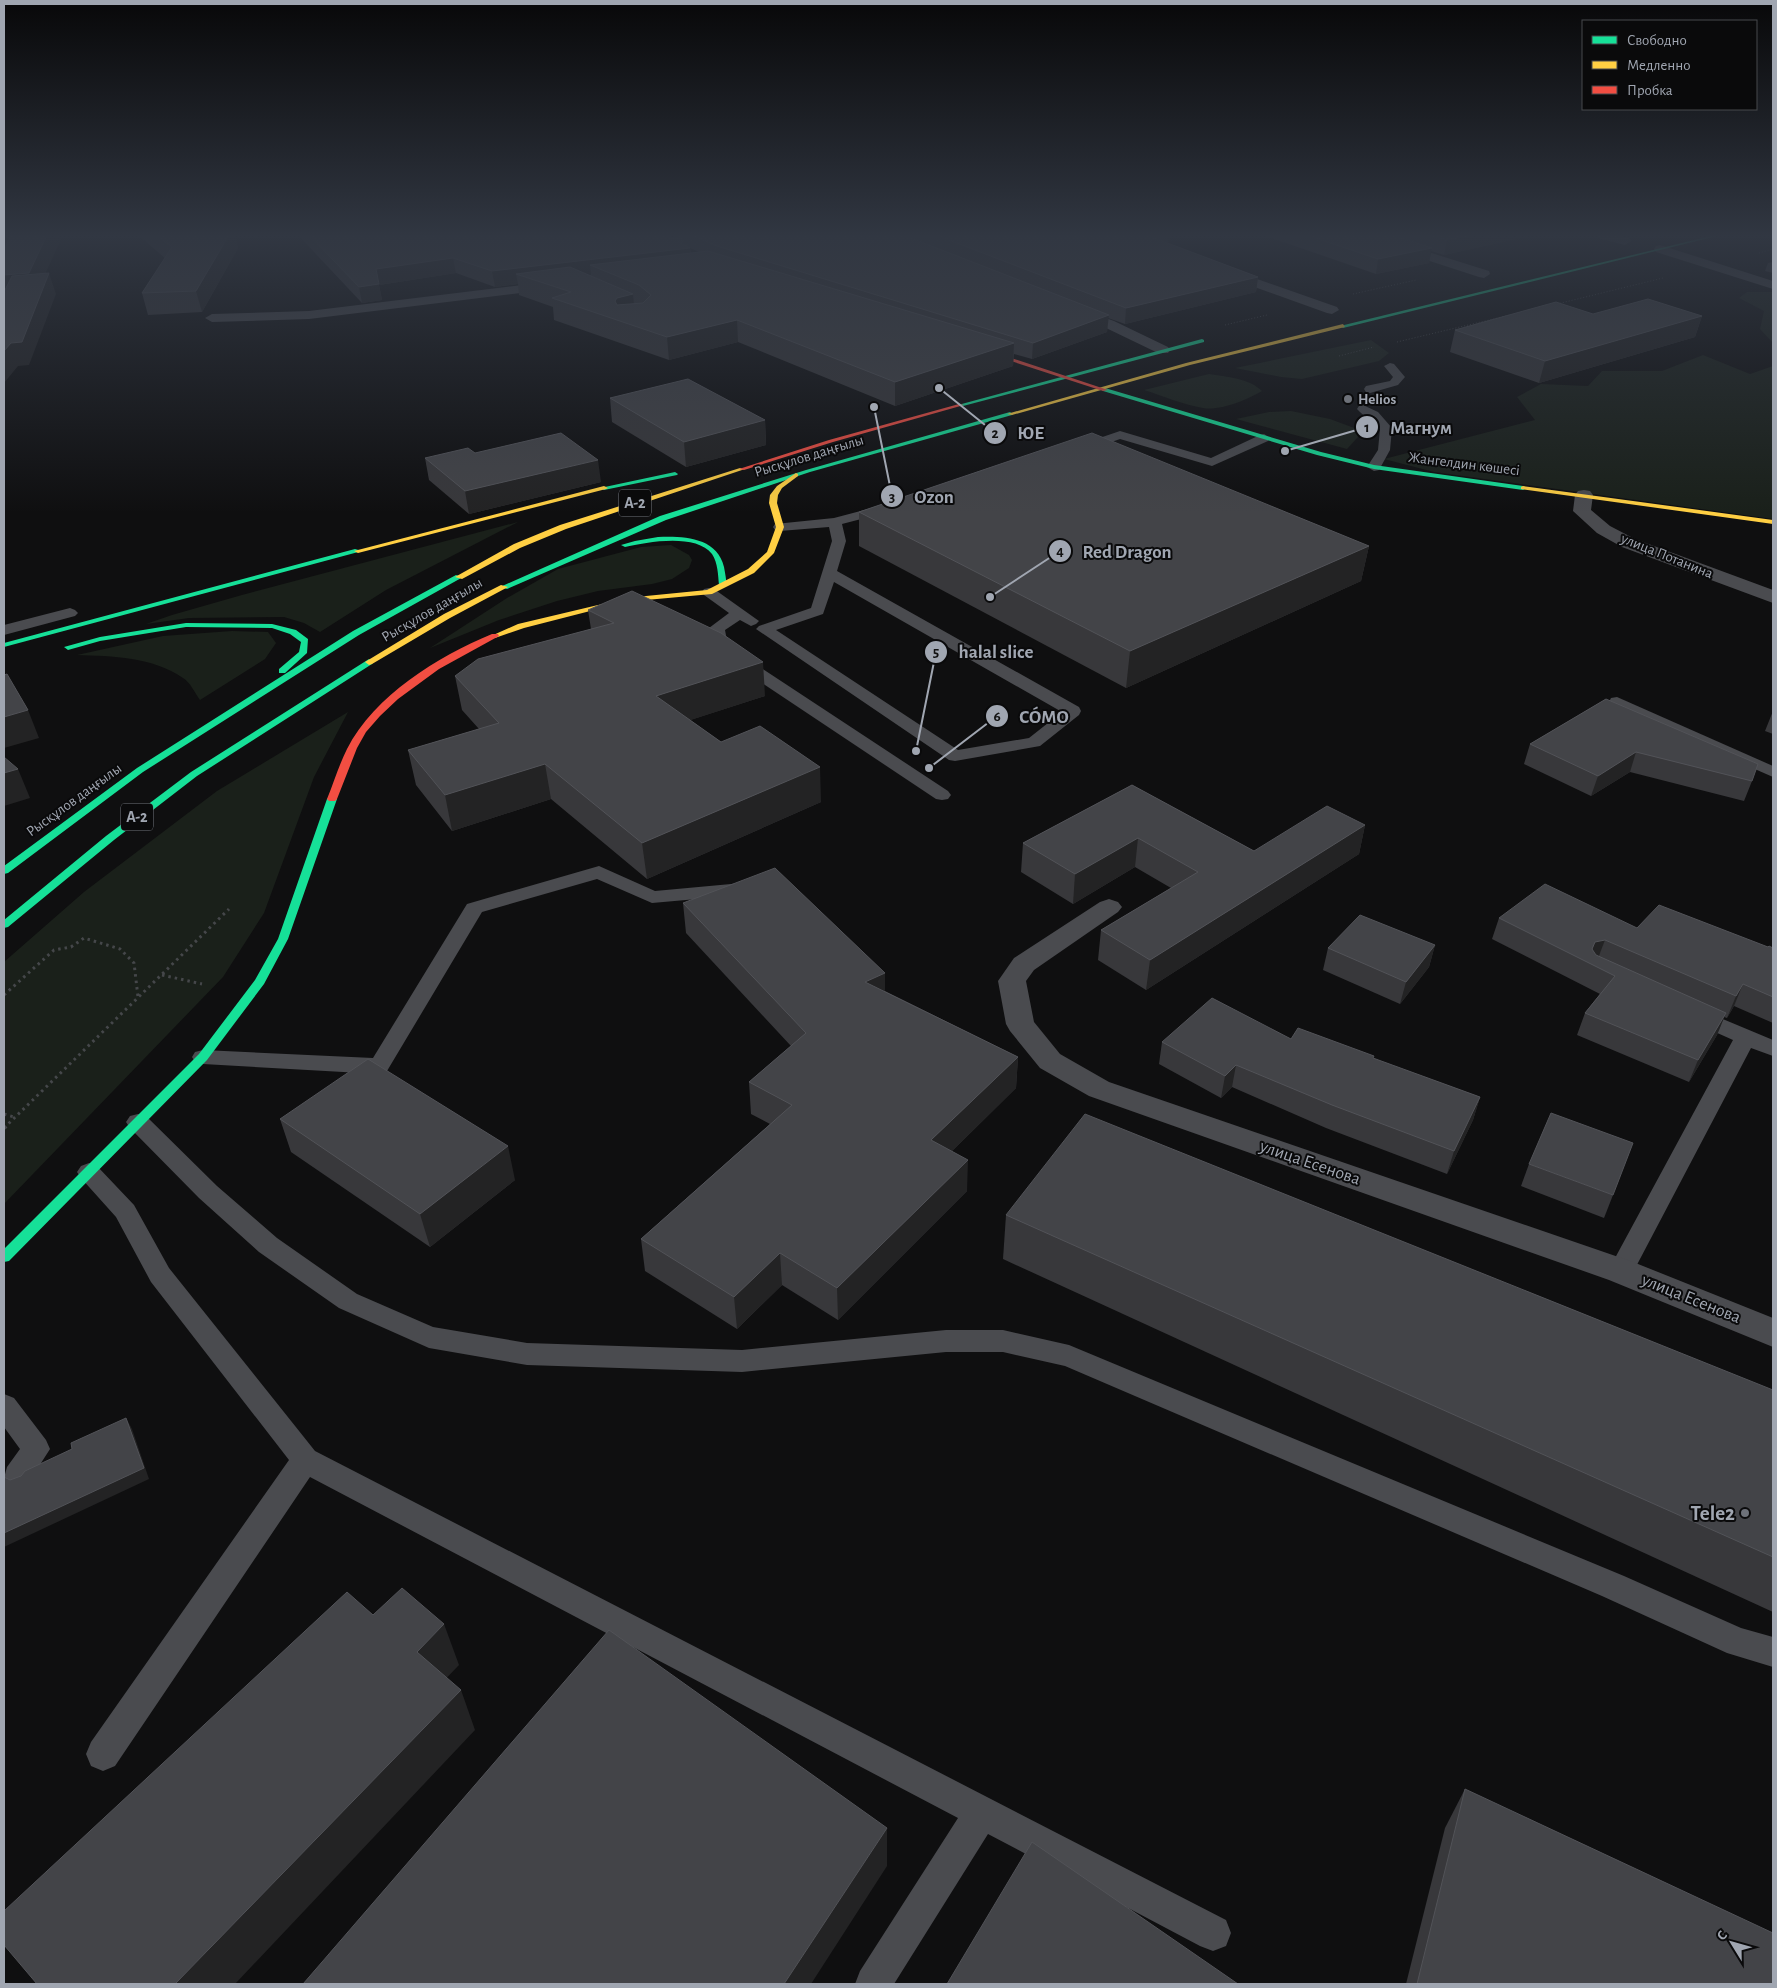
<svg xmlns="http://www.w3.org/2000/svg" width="1777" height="1988" font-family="'Alegreya Sans',sans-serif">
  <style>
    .green { fill: #1a201a }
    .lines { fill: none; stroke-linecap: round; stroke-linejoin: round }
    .path-far2 { stroke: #45474a; stroke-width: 1; stroke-dasharray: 1 2; stroke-linecap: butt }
    .path-far1 { stroke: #45474a; stroke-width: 3; stroke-dasharray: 2.5 4; stroke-linecap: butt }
    .path { stroke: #45474a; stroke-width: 4; stroke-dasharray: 3 4.5; stroke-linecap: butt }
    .lane { fill: #4a4b4f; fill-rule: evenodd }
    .street { fill: #4a4b4f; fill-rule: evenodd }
    .fast { fill: #16e098; fill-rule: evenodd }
    .slow { fill: #ffcf43; fill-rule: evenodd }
    .jam { fill: #f24e42; fill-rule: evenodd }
    .wall { fill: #38383b; fill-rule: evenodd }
    .shaded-wall { fill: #232324 }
    .building { fill: #434448; stroke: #525358 }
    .poi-dot { fill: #6d7179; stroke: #0a0a0b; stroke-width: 2 }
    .labels { text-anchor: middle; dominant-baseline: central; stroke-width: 4; stroke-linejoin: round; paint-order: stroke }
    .far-poi-label { font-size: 15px; font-weight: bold; fill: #a0a6b1; stroke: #0a0a0b; text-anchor: start }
    .far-street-label { font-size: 15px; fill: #a0a6b1; stroke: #0a0a0b }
    .shield { fill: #0a0a0b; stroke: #73777f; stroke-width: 1 }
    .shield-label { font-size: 16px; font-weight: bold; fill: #a0a6b1 }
    .street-label { font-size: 18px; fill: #a0a6b1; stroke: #0a0a0b }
    .near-poi-label { font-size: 21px; font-weight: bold; fill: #a0a6b1; stroke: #0a0a0b; text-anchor: end }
    .leader { fill: none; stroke: #a0a6b1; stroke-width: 2 }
    .callout-dot { fill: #a0a6b1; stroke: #0a0a0b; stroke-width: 2 }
    .mark-label { font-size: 15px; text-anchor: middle; font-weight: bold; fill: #111 }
    .callout-label { font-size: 19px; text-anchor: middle; font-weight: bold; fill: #a0a6b1; stroke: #0a0a0b; stroke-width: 4; stroke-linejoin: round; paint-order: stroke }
  </style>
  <rect width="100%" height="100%" fill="#0f0f10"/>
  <g class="green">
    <polygon points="1747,292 1773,292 1773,343 1760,329 1764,311 1739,298"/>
    <polygon points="1371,340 1389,353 1379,361 1302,379 1281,377 1235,368"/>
    <polygon points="1703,355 1750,374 1773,366 1773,519 1434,472 1384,459 1535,420 1517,397 1541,384 1588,386 1602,371 1662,371"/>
    <path d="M1209,374C1227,377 1249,378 1262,391C1247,400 1220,411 1203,408C1184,405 1163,396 1144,390Z"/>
    <polygon points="1291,411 1330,419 1357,429 1358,437 1347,449 1236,419 1269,412"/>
    <polygon points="518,522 386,590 320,632 304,623 284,617 189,618 146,624 172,615 242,595"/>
    <polygon points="671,545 689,555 692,560 689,568 672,579 652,584 598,591 557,601 499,620 430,648 507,598 558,569 641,547"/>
    <path d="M232,631L268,632L276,643L265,659L200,700C195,693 190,682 183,678C153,657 112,656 77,655L163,636Z"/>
    <polygon points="348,712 314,777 264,913 223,977 4,1204 4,962 84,892 217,791"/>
  </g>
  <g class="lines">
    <g class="path-far2">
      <polyline points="1759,253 1773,249"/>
      <polyline points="1353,294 1416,280"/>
      <polyline points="1557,304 1663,278"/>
      <polyline points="1225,325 1267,315"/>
      <polyline points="1397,342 1510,315"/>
      <polyline points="1339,356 1374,347"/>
    </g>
    <g class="path-far1">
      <polyline points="162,975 202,984"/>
      <polyline points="4,995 54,950 71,947 84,938 120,949 134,963 138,997"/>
      <polyline points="4,1114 14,1117"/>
      <polyline points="4,1128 229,909"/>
    </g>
    <polyline class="path" points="4,1128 6,1126"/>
    <g class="lane">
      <polygon points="1390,363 1394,364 1405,377 1398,385 1370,393 1366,392 1364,389 1366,386 1390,381 1393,377 1384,366"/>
      <path d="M1363,405L1378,412L1392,428L1390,450L1379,470L1374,471L1367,467L1378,450L1380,429C1373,421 1363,416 1357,409L1359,406Z"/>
      <polygon points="1120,431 1211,458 1260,435 1264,434 1270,438 1268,441 1212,466 1120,439 1081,453 1075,449 1076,446"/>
      <path d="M887,504L894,508L892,511L842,524L846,541L837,571L1079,707L1081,711L1079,715L1040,746L955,761L949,760L756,629L759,626L811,608L832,541L829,527L780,531L775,530L773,527L775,524L834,518ZM834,582L1062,712L1029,738L958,750L776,630L823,614Z"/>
      <polygon points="709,588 714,589 759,621 756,624 751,626 740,620 725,630 728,646 948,791 951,795 948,799 942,800 936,799 714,651 712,648 709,628 729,613 704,595 702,592 704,589"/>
      <polygon points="70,608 75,610 78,613 75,616 4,635 4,625"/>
      <polygon points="1617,697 1773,766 1773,777 1611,706 1609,702 1611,698"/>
      <polygon points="599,866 655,891 742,883 749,885 752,889 749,893 742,895 652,903 597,879 482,912 387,1071 379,1074 203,1064 195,1062 192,1057 195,1052 203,1050 373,1058 467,904"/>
      <polygon points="1694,1007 1773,1040 1773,1056 1751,1048 1630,1278 1621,1281 1612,1278 1608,1271 1733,1040 1686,1019 1683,1014 1686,1009"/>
      <polygon points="138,1114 146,1116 217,1186 277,1238 357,1294 433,1327 527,1343 742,1350 946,1330 1003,1330 1069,1345 1624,1576 1741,1628 1773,1637 1773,1667 1727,1653 1602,1596 1065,1366 1003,1352 946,1352 742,1372 527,1365 429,1348 339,1308 259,1252 199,1198 130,1128 126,1122 130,1116"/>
      <polygon points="89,1163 97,1166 134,1205 169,1268 315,1451 1226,1920 1231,1933 1226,1946 1213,1951 1200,1946 988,1834 894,1984 855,1984 860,1971 958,1818 310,1477 115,1766 103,1771 91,1766 86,1754 91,1742 289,1460 151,1282 116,1217 81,1178 77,1172 81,1166"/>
      <polygon points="4,1394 14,1398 46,1440 50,1449 27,1485 17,1489 7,1485 4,1478 7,1467 20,1449 4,1427"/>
    </g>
    <g class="street">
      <polygon points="686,235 710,235 704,239 665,246 659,242 661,239"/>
      <polygon points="1357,235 1374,235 1489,271 1490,274 1484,278 1479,277 1359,238"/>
      <polygon points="1596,235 1615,235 1629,238 1631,241 1625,245 1598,238"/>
      <polygon points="1660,245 1773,281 1773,289 1656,252 1654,249 1656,246"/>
      <polygon points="1223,267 1337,307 1339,310 1332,314 1327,313 1218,274 1217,271"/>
      <polygon points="556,281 563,285 561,288 309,319 212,322 205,318 212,314 309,311"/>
      <polygon points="1073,306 1114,321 1168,347 1170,350 1168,353 1158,353 1104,327 1068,313 1066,310 1068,307"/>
      <polygon points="1584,490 1590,491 1593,495 1591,510 1610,526 1635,539 1773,590 1773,603 1622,547 1597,533 1573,511 1575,495 1578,491"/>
      <polygon points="1109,899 1118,902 1122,907 1118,912 1034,970 1026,981 1034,1022 1060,1054 1109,1082 1633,1262 1773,1318 1773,1347 1609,1280 1089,1096 1040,1068 1010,1031 1006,1024 998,981 1014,958 1100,902"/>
    </g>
    <g class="fast">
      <polygon points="1715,235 1721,235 1343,328 1340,326"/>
      <polygon points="1202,339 1204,340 1204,342 963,406 958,405"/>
      <polygon points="1105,388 1321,452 1374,465 1523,486 1527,488 1523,490 1374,469 1317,455 1103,391 1102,390"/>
      <polygon points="1010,412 1013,414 1012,415 810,472 666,520 507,589 500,587 660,516 806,470"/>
      <polygon points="675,472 678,474 677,475 604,490 600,488"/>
      <path d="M658,537C683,536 717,537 724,567C725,573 727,581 726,587L719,585C718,575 718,563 712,554C696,533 647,542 625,547L621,545L635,541Z"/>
      <polygon points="355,549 362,551 4,647 4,643"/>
      <polygon points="456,575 463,577 359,635 143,772 8,873 4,874 4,866 137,768 353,631"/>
      <polygon points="186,623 272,624 296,630 308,639 307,653 285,673 279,673 279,669 299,652 301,642 290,634 272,628 186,627 100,641 68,650 64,647 100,637"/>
      <polygon points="369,659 373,662 372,664 197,776 114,840 8,927 4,928 4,920 106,836 191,772"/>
      <polygon points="332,796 337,799 288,939 264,984 207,1060 9,1261 4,1262 4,1249 199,1054 255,980 278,939 327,799"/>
    </g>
    <g class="slow">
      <polygon points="1343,324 1345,327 1190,365 1012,415 1007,414 1186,363"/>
      <polygon points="740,468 745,469 566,529 520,548 462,579 455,577 514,544 560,525"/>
      <polygon points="796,473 798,474 798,476 782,488 778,495 777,503 784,527 774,553 754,573 712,594 646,600 598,609 524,628 495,638 491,636 518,624 598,605 646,596 707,590 748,569 767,552 776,527 769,503 770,495 777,486"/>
      <polygon points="604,486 608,488 606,489 358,553 354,551"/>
      <polygon points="1523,486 1773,520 1773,524 1521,489 1521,487"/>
      <polygon points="501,585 508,587 450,618 372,664 369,665 365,662 444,614"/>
    </g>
    <g class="jam">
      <polygon points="977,348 981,348 1108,390 1103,391 977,350"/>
      <polygon points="959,404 964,405 833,442 744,470 739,469 829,440"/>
      <path d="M492,634H498L499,636L439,669L398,699L380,716L366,732L357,748L337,799L335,801H329L327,799C334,782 339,765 347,749C375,695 437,657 492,634Z"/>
    </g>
  </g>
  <g class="wall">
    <polygon points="138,235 235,235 238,248 202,312 148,315 142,293 165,258"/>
    <path d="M298,235H677L668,236L683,244L682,235H1171L1168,243L1258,277L1256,292L1125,324L1108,318L1107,332L1032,359L1014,354L1013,366L895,406L738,342L669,360L554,320L553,307L519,295L518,284L495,287L456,273L379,285L382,300L362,303ZM690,248L699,252L691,253Z"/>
    <polygon points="1263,235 1534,235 1444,255 1431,251 1429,263 1376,274"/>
    <polygon points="1773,262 1773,273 1765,271 1768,263"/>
    <polygon points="1593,314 1702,316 1695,337 1539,383 1450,352 1455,330"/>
    <polygon points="610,398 765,420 766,445 686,467 612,422"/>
    <polygon points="475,453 601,482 469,514 429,480 425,458"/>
    <polygon points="859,512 1369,546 1361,581 1126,688 859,546"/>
    <polygon points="588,610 765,696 690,720 721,742 821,802 647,879 551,799 452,831 416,785 408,750 479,729 462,710 455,676 591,629"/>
    <polygon points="1606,699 1752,781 1744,801 1630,772 1591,796 1524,764 1530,744"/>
    <polygon points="1773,711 1773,734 1765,731"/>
    <polygon points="1132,785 1254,851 1365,825 1359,854 1146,990 1098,960 1101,930 1171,888 1135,867 1073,904 1021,872 1023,843"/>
    <polygon points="683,903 885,991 1018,1057 1016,1088 952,1151 967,1191 838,1320 782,1285 737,1329 645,1271 641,1239 770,1124 751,1114 749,1082 791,1046 686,933"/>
    <polygon points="1499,918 1637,928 1773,948 1773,1023 1734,1006 1727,1018 1724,1017 1717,1035 1689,1082 1577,1035 1585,1013 1600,994 1492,939"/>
    <polygon points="1435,945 1429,967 1400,1004 1323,970 1328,948"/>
    <polygon points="1291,1039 1373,1059 1480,1097 1473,1120 1447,1174 1326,1128 1232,1087 1221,1098 1159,1064 1162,1042"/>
    <polygon points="280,1119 515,1180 430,1247 291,1152"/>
    <polygon points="1529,1164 1613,1195 1604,1218 1521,1186"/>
    <polygon points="1006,1215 1773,1390 1773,1612 1003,1259"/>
    <polygon points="1465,1789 1773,1984 1406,1984 1445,1828"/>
  </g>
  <g class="shaded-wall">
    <polygon points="47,235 63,235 36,294 4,297 4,275"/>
    <polygon points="229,235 235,235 238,248 202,312 196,291"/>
    <polygon points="1168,235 1171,235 1167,245"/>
    <polygon points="1472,235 1534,235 1444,255 1447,240"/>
    <polygon points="690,248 691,263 590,265 591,275 539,281 516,274 518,284 495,287 492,271"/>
    <polygon points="1432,248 1429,263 1376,274 1378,259"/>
    <polygon points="453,258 456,273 379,285 382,300 362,303 359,287 376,269"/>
    <polygon points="49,273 56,294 29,365 18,366 4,383 4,351"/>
    <polygon points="1258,277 1256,292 1125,324 1126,308"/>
    <polygon points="633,294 635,316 620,320 615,301 617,298"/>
    <polygon points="1109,315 1107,332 1032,359 1033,343"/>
    <polygon points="1702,316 1695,337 1539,383 1545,361"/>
    <polygon points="737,320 738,342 669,360 667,337"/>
    <polygon points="1014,343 1013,366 895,406 895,382"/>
    <polygon points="765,420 766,445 686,467 684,442"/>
    <polygon points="598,460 601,482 469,514 465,491"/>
    <polygon points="1369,546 1361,581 1126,688 1130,651"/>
    <polygon points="763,662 765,696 660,730 656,696"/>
    <polygon points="28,710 39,738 4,748 4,717"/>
    <polygon points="1636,752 1630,772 1591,796 1598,776"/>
    <polygon points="545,764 551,799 452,831 445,795"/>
    <polygon points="820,767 821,802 647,879 642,843"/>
    <polygon points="18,769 30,798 4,806 4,773"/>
    <polygon points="1365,825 1359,854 1146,990 1150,960"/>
    <polygon points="1138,838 1135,867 1073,904 1075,874"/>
    <polygon points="1605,940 1597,961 1588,962 1595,942"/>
    <polygon points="1435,945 1429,967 1400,1004 1406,982"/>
    <polygon points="885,973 885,1004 865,982"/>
    <polygon points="1743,984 1734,1006 1727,1018 1736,996"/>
    <polygon points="1726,1013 1717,1035 1689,1082 1698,1060"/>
    <polygon points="1018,1057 1016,1088 931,1172 931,1140"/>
    <polygon points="1236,1065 1232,1087 1221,1098 1225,1076"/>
    <polygon points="1480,1097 1473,1120 1447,1174 1454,1151"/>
    <polygon points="508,1146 515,1180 430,1247 420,1214"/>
    <polygon points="968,1160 967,1191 838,1320 837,1288"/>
    <polygon points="780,1253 782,1285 737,1329 734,1297"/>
    <polygon points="126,1418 132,1429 149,1479 4,1547 4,1533"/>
    <polygon points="444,1624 459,1665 432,1693 417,1652"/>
    <polygon points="461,1690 475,1730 235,1984 175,1984"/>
    <polygon points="887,1828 887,1866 811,1984 784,1984"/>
  </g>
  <g class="building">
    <polygon points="11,235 47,235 29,273 4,275 4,249"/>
    <polygon points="156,235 229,235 196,291 142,293 172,247"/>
    <polygon points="309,235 666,235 690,248 492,271 453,258 376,269 379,284 359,287"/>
    <polygon points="692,235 903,235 1109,315 1033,343 717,246"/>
    <polygon points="936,235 1146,235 1258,277 1126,308"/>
    <polygon points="1307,235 1391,235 1432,248 1378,259"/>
    <polygon points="1430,235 1472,235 1447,240"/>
    <polygon points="708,251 1014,343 895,382 737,320 667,337 552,298 571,292 516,274 570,267 633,294 617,298 615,301 617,305 643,303 651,295 639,285 590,265"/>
    <polygon points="49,273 22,342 11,343 4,351 4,292 12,276"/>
    <polygon points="1648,299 1702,316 1545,361 1455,330 1556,302 1593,314"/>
    <polygon points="688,379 765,420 684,442 610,398"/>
    <polygon points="561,433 598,460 465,491 425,458 468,448 475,453"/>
    <polygon points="1092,433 1369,546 1130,651 859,512"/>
    <polygon points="632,591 721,633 763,662 656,696 721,742 760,726 820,767 642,843 545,764 445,795 408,750 499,723 455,676 478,659 614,623 588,610"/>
    <polygon points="7,674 28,710 4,717 4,675"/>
    <polygon points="1606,699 1758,764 1752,781 1636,752 1598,776 1530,744"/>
    <polygon points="4,757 18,769 4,773"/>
    <polygon points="1132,785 1254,851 1327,806 1365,825 1150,960 1101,930 1198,872 1138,838 1075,874 1023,843"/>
    <polygon points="775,868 885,973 865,982 1018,1057 931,1140 968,1160 837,1288 780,1253 734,1297 641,1239 792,1105 749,1082 806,1033 683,903"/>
    <polygon points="1545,884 1637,928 1659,905 1768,947 1769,946 1773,948 1773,997 1743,984 1736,996 1605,940 1595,942 1592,949 1596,955 1726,1013 1698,1060 1585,1013 1615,976 1499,918"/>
    <polygon points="1360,915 1435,945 1406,982 1328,948"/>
    <polygon points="1212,998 1291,1039 1298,1028 1374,1056 1373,1058 1480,1097 1454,1151 1332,1105 1236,1065 1225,1076 1162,1042"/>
    <polygon points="368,1059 508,1146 420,1214 280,1119"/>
    <polygon points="1551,1113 1633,1143 1613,1195 1529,1164"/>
    <polygon points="1085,1114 1773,1390 1773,1557 1006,1215"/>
    <polygon points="126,1418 144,1468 4,1533 4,1477 10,1480 21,1476 25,1471 72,1449 71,1443"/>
    <polygon points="402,1588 444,1624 417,1652 461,1690 175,1984 37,1984 4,1945 4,1911 347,1592 373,1615"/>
    <polygon points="609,1630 887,1828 784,1984 303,1984"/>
    <polygon points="1465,1789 1773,1933 1773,1984 1417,1984"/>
    <polygon points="1032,1842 1238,1984 947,1984"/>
  </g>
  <linearGradient id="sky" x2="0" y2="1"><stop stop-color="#080809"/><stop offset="0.46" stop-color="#313742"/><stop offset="1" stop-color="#313742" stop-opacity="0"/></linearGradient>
  <rect width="1777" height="513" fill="url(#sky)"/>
  <g class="poi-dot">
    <circle cx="1348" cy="399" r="5"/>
    <circle cx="1745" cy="1513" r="5"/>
  </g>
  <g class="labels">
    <g class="far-poi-label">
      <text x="1358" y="399">Helios</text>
    </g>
    <g class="far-street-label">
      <text transform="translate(809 456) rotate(-17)">Рысқұлов даңғылы</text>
      <text transform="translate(1464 464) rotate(7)">Жангелдин көшесі</text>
      <text transform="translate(1667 556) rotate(22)">улица Потанина</text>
      <text transform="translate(432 610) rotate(-30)">Рысқұлов даңғылы</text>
      <text transform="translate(74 800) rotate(-36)">Рысқұлов даңғылы</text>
    </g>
    <g class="shield">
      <rect x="619" y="489.5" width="32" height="27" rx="4"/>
      <rect x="121" y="803.5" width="32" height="27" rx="4"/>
    </g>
    <g class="shield-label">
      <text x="635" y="503">A-2</text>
      <text x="137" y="817">A-2</text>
    </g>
    <g class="street-label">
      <text transform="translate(1310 1163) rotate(19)">улица Есенова</text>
      <text transform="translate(1691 1299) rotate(22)">улица Есенова</text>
    </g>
    <g class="near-poi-label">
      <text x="1735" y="1513">Tele2</text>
    </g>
  </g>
  <path class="leader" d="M1285 451L1367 427M939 388L995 433M874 407L892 496M990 597L1060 551M916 751L936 652M929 768L997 716"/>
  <g class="callout-dot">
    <circle cx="1285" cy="451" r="5"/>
    <circle cx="939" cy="388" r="5"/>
    <circle cx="874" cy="407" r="5"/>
    <circle cx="990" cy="597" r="5"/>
    <circle cx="916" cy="751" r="5"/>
    <circle cx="929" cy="768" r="5"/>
    <circle cx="1367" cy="427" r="12"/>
    <circle cx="995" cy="433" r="12"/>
    <circle cx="892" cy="496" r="12"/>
    <circle cx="1060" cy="551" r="12"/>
    <circle cx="936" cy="652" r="12"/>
    <circle cx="997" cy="716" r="12"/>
  </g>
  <g class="mark-label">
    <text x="1367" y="432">1</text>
    <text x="995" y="438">2</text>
    <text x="892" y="502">3</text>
    <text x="1060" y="556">4</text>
    <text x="936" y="657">5</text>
    <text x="997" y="721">6</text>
  </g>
  <g class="callout-label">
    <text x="1421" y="434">Магнум</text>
    <text x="1031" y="439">ЮЕ</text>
    <text x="934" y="503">Ozon</text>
    <text x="1127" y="558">Red Dragon</text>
    <text x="996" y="658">halal slice</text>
    <text x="1044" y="723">CÓMO</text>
  </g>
  <rect width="1777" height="1988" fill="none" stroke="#a0a6b1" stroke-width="10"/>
  <rect x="1582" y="20" width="175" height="90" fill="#0a0a0b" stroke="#46484d"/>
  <rect x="1592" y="36" width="25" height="8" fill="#16e098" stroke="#46484d"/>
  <text x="1627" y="45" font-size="15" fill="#a0a6b1">Свободно</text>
  <rect x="1592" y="61" width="25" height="8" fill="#ffcf43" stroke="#46484d"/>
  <text x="1627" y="70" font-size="15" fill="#a0a6b1">Медленно</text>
  <rect x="1592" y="86" width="25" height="8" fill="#f24e42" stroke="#46484d"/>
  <text x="1627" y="95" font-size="15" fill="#a0a6b1">Пробка</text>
  <g transform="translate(1732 1943) rotate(307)" stroke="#0a0a0b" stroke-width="4" paint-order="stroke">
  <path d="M0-4L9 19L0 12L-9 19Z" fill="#a0a6b1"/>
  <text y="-8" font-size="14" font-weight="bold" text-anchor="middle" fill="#a0a6b1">С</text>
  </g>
</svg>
